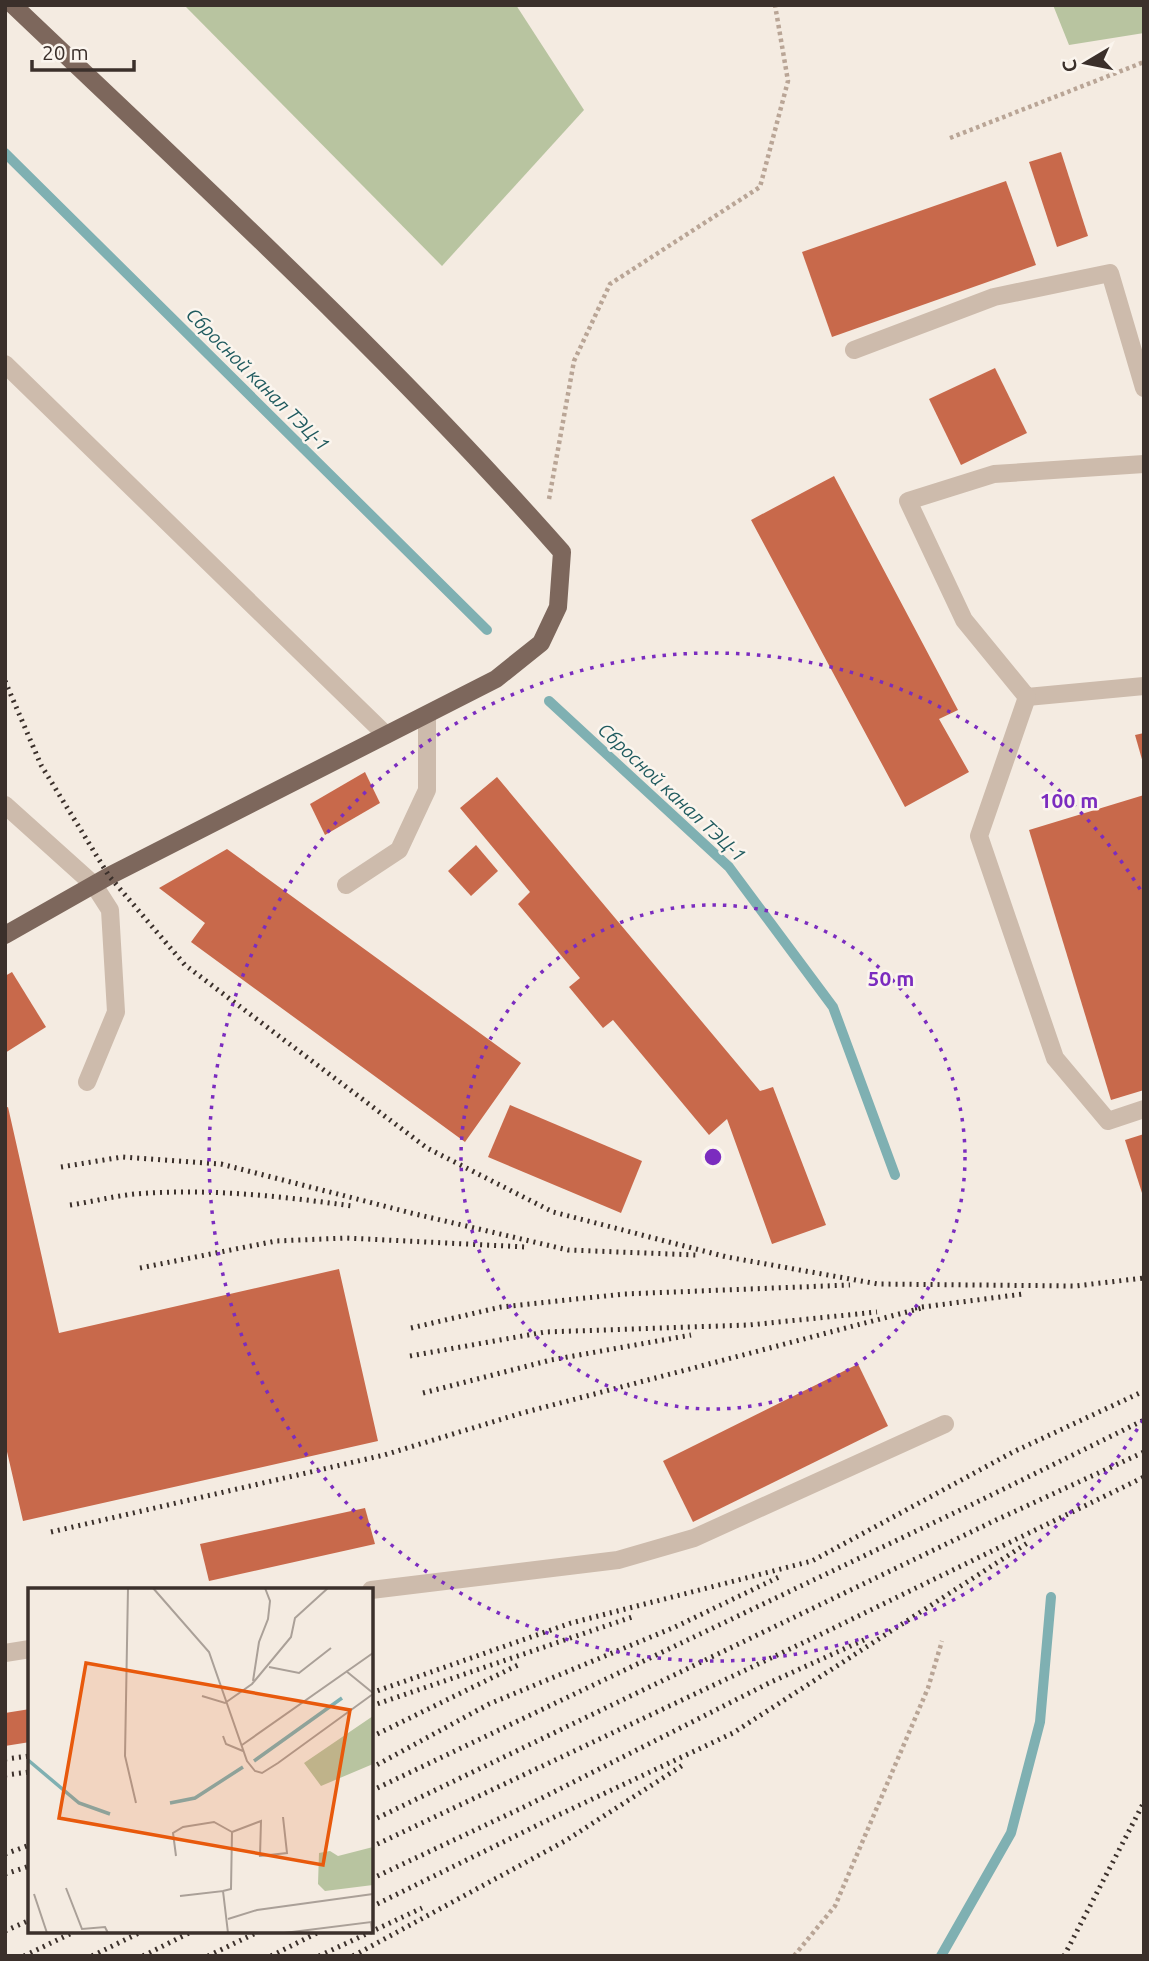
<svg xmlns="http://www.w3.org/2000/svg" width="1149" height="1961" font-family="Ubuntu,sans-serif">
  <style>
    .green { fill: #b8c4a0 }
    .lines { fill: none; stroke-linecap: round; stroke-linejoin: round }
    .stream { stroke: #7fb0b2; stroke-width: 10 }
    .building { fill: #c8694b }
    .path { stroke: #b9a596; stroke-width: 4.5; stroke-dasharray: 3.5 3.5; stroke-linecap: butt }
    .minor { stroke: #cdbbac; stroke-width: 18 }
    .major { stroke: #7d675c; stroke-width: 18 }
    .rail { stroke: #3b302b; stroke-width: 5; stroke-dasharray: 2 5; stroke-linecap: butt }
    .ring { fill: none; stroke: #7b2cbf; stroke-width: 3.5; stroke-dasharray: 3.5 7 }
    .labels { text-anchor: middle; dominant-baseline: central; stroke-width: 5; stroke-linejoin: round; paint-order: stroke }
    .water-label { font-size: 19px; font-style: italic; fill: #1f5a5e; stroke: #fbf5ee }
    .inset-river { fill: none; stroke: #7fb0b2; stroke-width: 3.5 }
    .inset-road { fill: none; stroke: #aaa098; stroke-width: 2 }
    .view { fill: #e8590c; fill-opacity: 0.15; stroke: #e8590c; stroke-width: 3.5 }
    .inset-edge { fill: none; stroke: #3b302b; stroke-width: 3.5 }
    .centre { fill: #7b2cbf; stroke: #fbf5ee; stroke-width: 3.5 }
    .ring-label { font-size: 21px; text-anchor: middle; font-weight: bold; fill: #7b2cbf; stroke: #fbf5ee; stroke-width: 5; stroke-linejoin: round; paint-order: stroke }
  </style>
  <rect width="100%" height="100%" fill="#f4ebe1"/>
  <g class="green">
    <polygon points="184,5 516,5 584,110 442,266"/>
    <polygon points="1053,5 1144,5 1144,33 1069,45"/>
  </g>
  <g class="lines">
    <g class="stream">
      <polyline points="5,153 487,630"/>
      <polyline points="549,701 729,867 833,1007 895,1175"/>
      <polyline points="941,1956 1011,1833 1040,1722 1051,1597"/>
    </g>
  </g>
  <g class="building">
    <polygon points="1061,152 1088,236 1057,247 1029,162"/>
    <polygon points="1006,181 1036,265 832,337 802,252"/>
    <polygon points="995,368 1027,433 961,465 929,399"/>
    <polygon points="834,476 958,710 939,719 969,772 905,807 751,520"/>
    <polygon points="1144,733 1144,762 1143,763 1135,735"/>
    <polygon points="365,772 380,803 325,835 310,804"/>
    <polygon points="497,777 760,1091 773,1087 826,1225 772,1244 727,1119 709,1135 613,1020 603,1028 569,987 580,978 518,904 530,892 460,808"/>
    <polygon points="1144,795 1144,1090 1111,1100 1029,830"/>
    <polygon points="476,845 498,871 471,896 448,871"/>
    <polygon points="227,849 521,1063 465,1142 191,942 205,923 159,888"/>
    <polygon points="12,972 46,1027 5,1053 5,976"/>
    <polygon points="510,1105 642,1161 621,1213 488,1157"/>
    <polygon points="8,1107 59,1333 339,1269 378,1441 23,1521 5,1443 5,1108"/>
    <polygon points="1144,1134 1144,1196 1143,1196 1125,1140"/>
    <polygon points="858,1364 888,1426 693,1522 663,1461"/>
    <polygon points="365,1508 375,1544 209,1581 200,1544"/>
    <polygon points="30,1709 30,1742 5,1746 5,1713"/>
  </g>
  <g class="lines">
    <g class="path">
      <polyline points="950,138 1144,62"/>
      <polyline points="549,499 574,361 610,284 760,187 788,81 775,5"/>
      <polyline points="794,1956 835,1906 928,1688 942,1641"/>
    </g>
    <g class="minor">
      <polyline points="854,350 994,297 1110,273 1144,388"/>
      <polyline points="5,364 386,735"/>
      <polyline points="1144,464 994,474 908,501 964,620 1027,697 1144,686"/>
      <polyline points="1027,697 979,836 1055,1058 1108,1121 1144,1109"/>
      <polyline points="5,805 94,885 110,910 116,1012 87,1082"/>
      <polyline points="346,885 399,850 427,790 427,716"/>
      <polyline points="371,1590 618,1560 694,1538 945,1424"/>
      <polyline points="5,1653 30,1649"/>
    </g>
    <path class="major" d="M5,935L109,876L496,679L541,643L558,607L562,552C391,358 200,183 13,5"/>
    <g class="rail">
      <polyline points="5,681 41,765 109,876 185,965 427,1148 553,1212 727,1257 878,1284 1075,1286 1144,1278"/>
      <polyline points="61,1167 122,1157 221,1164 411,1213 568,1250 696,1255"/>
      <path d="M70,1205C92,1202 113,1196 135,1194C206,1188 281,1196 352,1206"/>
      <polyline points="140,1268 276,1241 346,1238 526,1247"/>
      <polyline points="915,1308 1023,1294"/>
      <polyline points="411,1328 501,1307 624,1294 850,1285"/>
      <polyline points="410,1356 545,1332 749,1325 877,1312"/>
      <polyline points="423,1393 551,1360 691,1335"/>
      <polyline points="51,1532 384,1455 522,1413 922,1308"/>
      <polyline points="371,1693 571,1623 812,1561 1013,1452 1144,1391"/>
      <polyline points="371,1706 635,1616"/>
      <polyline points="371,1737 520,1664"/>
      <polyline points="5,1759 30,1756"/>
      <polyline points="371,1768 489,1704 675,1627 781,1576"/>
      <polyline points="5,1775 30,1772"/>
      <polyline points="371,1791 977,1502 1144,1420"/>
      <polyline points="371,1821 996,1520 1144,1452"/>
      <polyline points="371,1847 809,1640 1144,1477"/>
      <polyline points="5,1854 30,1845"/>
      <polyline points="5,1874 30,1866"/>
      <polyline points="371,1879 526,1806 771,1682 866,1639"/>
      <polyline points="371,1907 552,1818 733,1733 1029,1542"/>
      <polyline points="5,1931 30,1920"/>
      <polyline points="24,1956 76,1931"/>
      <polyline points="92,1956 143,1931"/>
      <polyline points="143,1956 193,1931"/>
      <polyline points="208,1956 260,1931"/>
      <polyline points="271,1956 321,1931"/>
      <polyline points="319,1956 422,1908"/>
      <polyline points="353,1956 565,1841 683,1765"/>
      <polyline points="1064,1956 1144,1802"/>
    </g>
  </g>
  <g class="ring">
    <circle cx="713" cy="1157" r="252"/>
    <path d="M1143 1420A504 504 0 1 1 1143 894"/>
  </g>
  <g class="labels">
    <g class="water-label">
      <text transform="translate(258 379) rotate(45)">Сбросной канал ТЭЦ-1</text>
      <text transform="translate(672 792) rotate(43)">Сбросной канал ТЭЦ-1</text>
    </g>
  </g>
  <g transform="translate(28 1588)">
    <rect width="345" height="345" fill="#f4ebe1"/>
    <path d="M345,128V176L293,198L276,175ZM345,259V297L297,303L290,296L291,265L302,263L310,268Z" fill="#b8c4a0"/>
    <path class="inset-river" d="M0,172L51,215L82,226M226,173L314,110M142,215L167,210L215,179"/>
    <path class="inset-road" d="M100,0L97,168L108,215M125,0L181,64L219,173L227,183L234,185L250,175L345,106M241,79L271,85L303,60M318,83L345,105M225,93L231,54L240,31L242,13L237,0M174,108L197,115L224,96L263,49L267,30L300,0M195,148L198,156L215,163M214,157L345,65M148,268L145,245L155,239L186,234L204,244M38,300L54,341L77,339L80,345M195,303L203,301L204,244L233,233L232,268L259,265L255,229M6,306L19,345M152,308L195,303L200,345M200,331L229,322L345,306M256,345L343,334L344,345"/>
    <path class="view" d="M58,75L322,122L295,277L31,230Z"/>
    <rect width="345" height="345" class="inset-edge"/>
  </g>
  <circle cx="713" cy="1157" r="10" class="centre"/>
  <g class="ring-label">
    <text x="1069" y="808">100 m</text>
    <text x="891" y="986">50 m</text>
  </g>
  <rect width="1149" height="1961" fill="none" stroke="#3b302b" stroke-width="14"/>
  <g transform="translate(1086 63) rotate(260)" stroke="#fbf5ee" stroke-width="5" paint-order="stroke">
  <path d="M0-5L12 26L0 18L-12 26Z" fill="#3b302b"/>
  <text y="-10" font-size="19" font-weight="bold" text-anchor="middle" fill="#3b302b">С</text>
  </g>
  <path d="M32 60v10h102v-10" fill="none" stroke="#3b302b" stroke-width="3.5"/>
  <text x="42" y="60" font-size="21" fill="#3b302b" stroke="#fbf5ee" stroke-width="5" paint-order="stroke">20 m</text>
</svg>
